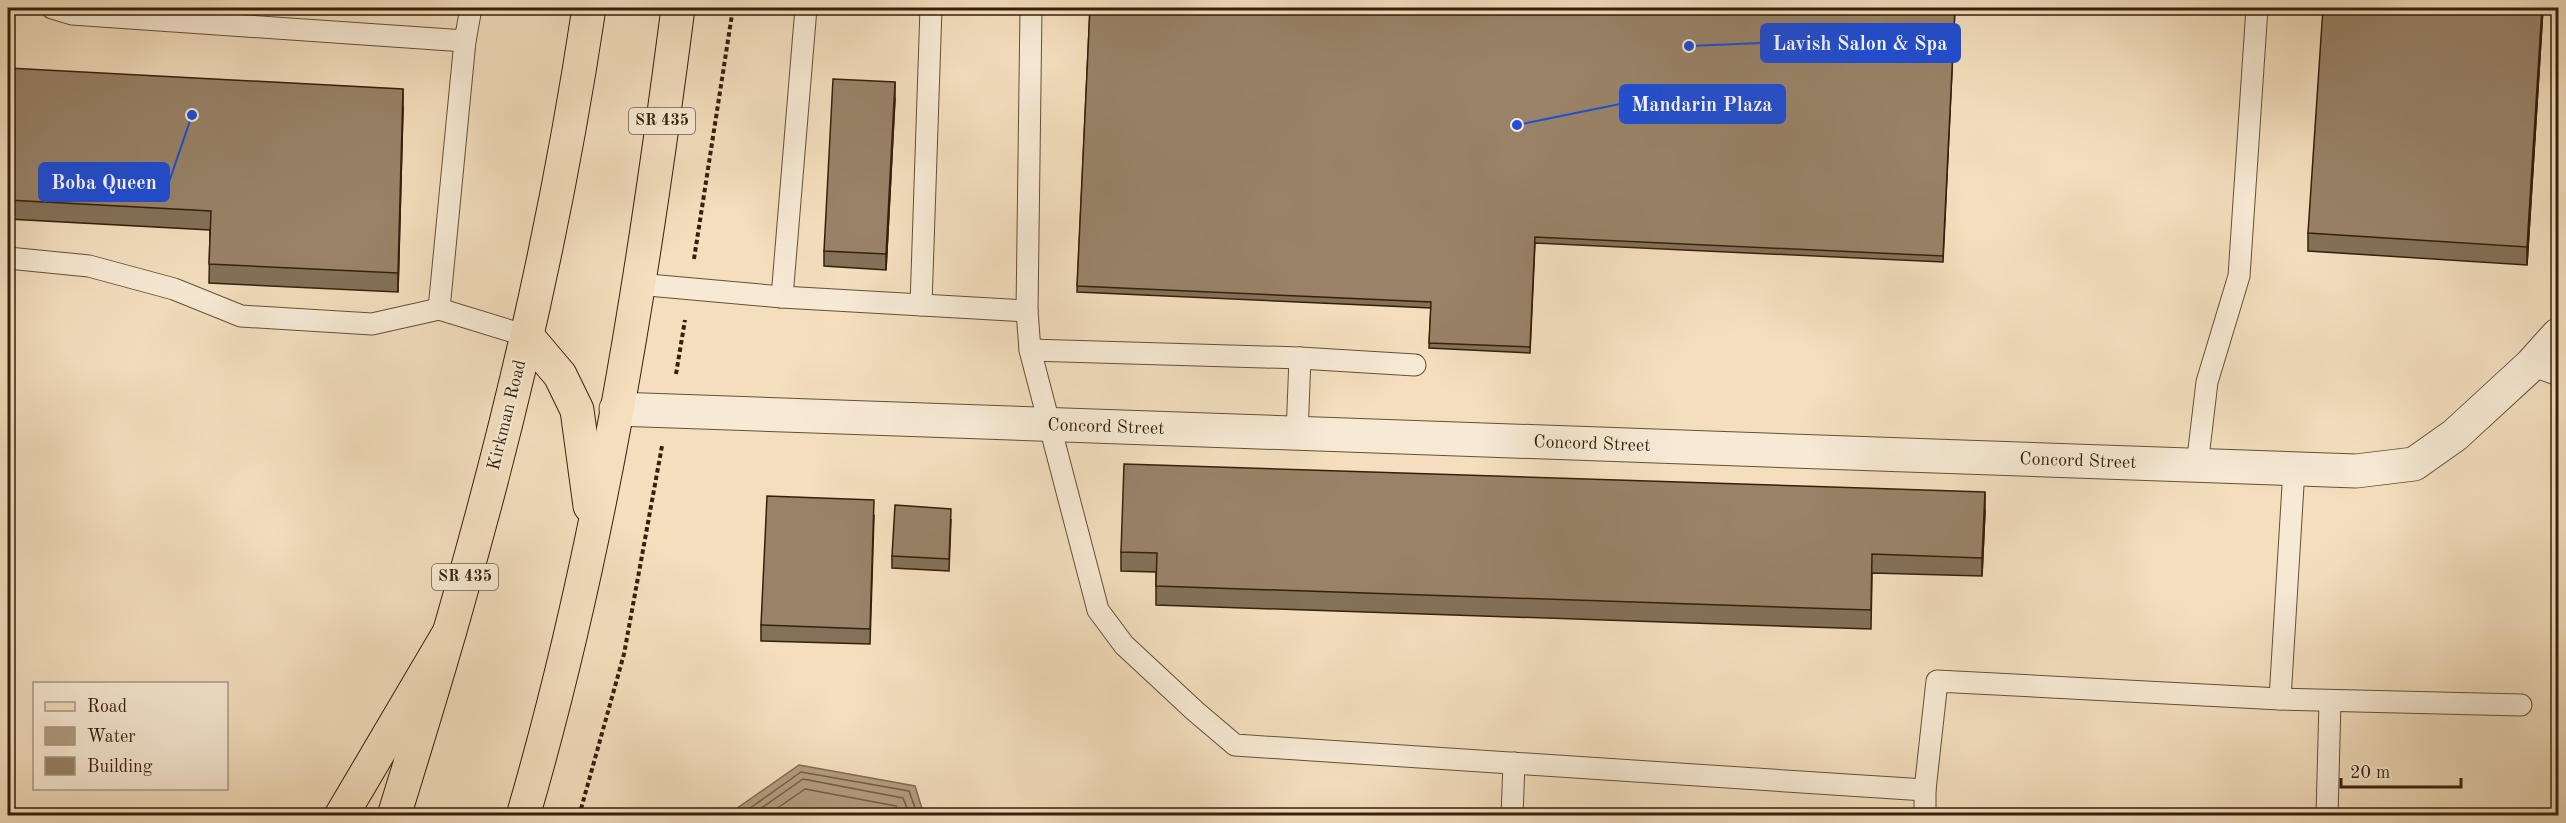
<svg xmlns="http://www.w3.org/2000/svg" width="2566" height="823" font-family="'Old Standard TT',serif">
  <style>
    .water { fill: #b39e81; stroke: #816b51; stroke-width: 1.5 }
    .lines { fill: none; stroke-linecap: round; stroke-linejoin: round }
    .shore { stroke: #745e46; stroke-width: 1.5 }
    .service-casing { stroke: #654f37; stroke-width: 23 }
    .minor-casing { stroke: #654f37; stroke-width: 35 }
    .primary-casing { stroke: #361f0a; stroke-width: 35 }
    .motorway-casing { stroke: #361f0a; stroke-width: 35 }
    .path { stroke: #361f0a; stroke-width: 4; stroke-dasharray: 4.5 3; stroke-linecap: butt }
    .service { stroke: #f7ead5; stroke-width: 21 }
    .minor { stroke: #f7ead5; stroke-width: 33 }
    .primary { stroke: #f3dfbe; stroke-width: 33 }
    .motorway { stroke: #f3dfbe; stroke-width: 33 }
    .wall { fill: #837159; stroke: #361f0a; stroke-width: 1.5 }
    .shaded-wall { fill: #6a5c49; stroke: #361f0a; stroke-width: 1.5 }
    .building { fill: #988368; stroke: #361f0a; stroke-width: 1.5 }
    .labels { text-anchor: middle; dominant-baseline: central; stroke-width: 4.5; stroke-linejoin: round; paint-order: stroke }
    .shield { fill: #f7ead5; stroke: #705c47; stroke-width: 1.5 }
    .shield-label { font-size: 16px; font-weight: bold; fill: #361f0a }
    .street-label { font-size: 18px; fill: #361f0a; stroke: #f7ead5 }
    .leader { fill: none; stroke: #1d4ed8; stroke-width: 2 }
    .callout-dot { fill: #1d4ed8; stroke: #f7ead5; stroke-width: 2 }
    .callout { fill: #1d4ed8; stroke: #1d4ed8; stroke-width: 2 }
    .callout-label { font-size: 20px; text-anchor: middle; font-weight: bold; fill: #fff }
  </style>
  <rect width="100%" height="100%" fill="#f3dfbe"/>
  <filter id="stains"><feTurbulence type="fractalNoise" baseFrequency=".00333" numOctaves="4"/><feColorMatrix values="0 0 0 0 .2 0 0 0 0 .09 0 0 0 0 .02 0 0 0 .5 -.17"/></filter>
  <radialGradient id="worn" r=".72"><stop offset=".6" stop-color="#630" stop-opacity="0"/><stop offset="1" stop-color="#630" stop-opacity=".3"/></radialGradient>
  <polygon class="water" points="799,765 915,786 924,815 733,815 736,809"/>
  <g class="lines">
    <g class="shore">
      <polyline points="739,816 801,772 909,791 918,816"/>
      <polyline points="750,816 803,779 903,798 910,816"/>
      <polyline points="766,816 805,789 896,806 901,816"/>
    </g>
    <defs>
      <g id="service">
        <polyline points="52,8 72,14 465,41 471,8"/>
        <polyline points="806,8 782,297 1027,311"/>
        <polyline points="1031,8 1027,311 1030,350 1098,610 1124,645 1195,711 1235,745 1925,790 1937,681 2280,699 2521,705"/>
        <polyline points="8,258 89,266 174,289 241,316 372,324 439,309 527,336"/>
        <polyline points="637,284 782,297"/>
        <polyline points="921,305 931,8"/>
        <polyline points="439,309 465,41"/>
        <polyline points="1030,350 1300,358 1415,365"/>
        <polyline points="2531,365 2558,375"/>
        <polyline points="1297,434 1300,358"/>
        <polyline points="2197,466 2207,382 2239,276 2257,8"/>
        <polyline points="2280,699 2294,469"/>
        <polyline points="1512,816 1514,763"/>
        <polyline points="1925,816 1925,790"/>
        <polyline points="2327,816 2330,701"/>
      </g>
      <polyline id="minor" points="616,409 2356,471 2414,464 2455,435 2531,365 2558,335"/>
      <g id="primary">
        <polyline points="527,336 560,375 577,410 590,506"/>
        <path d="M394,816C416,744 438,674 458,602C514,407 559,208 589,8"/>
        <path d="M523,816C600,552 643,279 678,8"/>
      </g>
      <polyline id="motorway" points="341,816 449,633"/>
    </defs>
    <use href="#service" class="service-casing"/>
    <use href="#minor" class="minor-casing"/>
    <use href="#primary" class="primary-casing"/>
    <use href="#motorway" class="motorway-casing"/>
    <g class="path">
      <polyline points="694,259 733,8"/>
      <polyline points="676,374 685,320"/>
      <polyline points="579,816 624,654 662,446"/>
    </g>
    <use href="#service" class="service"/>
    <use href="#minor" class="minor"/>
    <use href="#primary" class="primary"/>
    <use href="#motorway" class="motorway"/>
  </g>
  <g class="wall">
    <polygon points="1090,8 1955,8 1943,262 1535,243 1530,353 1429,348 1431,308 1077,292"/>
    <polygon points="2543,8 2527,265 2308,251 2308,233"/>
    <polygon points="8,68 403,108 398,292 209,283 210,230 8,219"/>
    <polygon points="895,98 886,270 824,266 824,251"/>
    <polygon points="1985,511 1982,576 1872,573 1871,629 1156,605 1156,572 1121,571 1121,552"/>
    <polygon points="874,516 870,644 761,641 761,625"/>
    <polygon points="951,520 949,571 892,568 892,556"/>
  </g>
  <g class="shaded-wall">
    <polygon points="2542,8 2543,8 2527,265 2527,247"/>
    <polygon points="895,82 895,98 886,270 886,254"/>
    <polygon points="403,89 403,108 398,292 398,273"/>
    <polygon points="1985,492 1985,511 1982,576 1982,558"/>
  </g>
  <g class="building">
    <polygon points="1090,8 1955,8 1943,256 1535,237 1530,347 1429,343 1431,302 1077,286"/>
    <polygon points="2323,8 2542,8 2527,247 2308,233"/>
    <polygon points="8,68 403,89 398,273 209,264 211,211 8,200"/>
    <polygon points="833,79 895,82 886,254 824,251"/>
    <polygon points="1124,464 1985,492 1982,558 1872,554 1871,610 1156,586 1157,553 1121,552"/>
    <polygon points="767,496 874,500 870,629 761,625"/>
    <polygon points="895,505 951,509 949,559 892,556"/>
  </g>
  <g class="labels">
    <g class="shield">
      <rect x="629" y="108" width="66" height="26" rx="4.5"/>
      <rect x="432" y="564" width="66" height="26" rx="4.5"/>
    </g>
    <g class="shield-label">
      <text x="662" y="121">SR 435</text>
      <text x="465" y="577">SR 435</text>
    </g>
    <g class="street-label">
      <text transform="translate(507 415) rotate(-76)">Kirkman Road</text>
      <text transform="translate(1106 427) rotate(2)">Concord Street</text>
      <text transform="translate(1592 444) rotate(2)">Concord Street</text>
      <text transform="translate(2078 461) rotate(2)">Concord Street</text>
    </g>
  </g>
  <path class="leader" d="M1689 46L1761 43M1517 125L1620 104M192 115L169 182"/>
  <g class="callout-dot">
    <circle cx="1689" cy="46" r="6"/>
    <circle cx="1517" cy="125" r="6"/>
    <circle cx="192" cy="115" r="6"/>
  </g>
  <g class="callout">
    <rect x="1761" y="24" width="199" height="38" rx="6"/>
    <rect x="1620" y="85" width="165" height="38" rx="6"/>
    <rect x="39" y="163" width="130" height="38" rx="6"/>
  </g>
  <g class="callout-label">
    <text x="1860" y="50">Lavish Salon &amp; Spa</text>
    <text x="1702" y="111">Mandarin Plaza</text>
    <text x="104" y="189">Boba Queen</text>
  </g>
  <rect width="2566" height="823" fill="none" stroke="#f3dfbe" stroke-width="30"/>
  <rect x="9" y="9" width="2548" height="805" fill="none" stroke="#361f0a" stroke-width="3"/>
  <rect x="15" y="15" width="2536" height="793" fill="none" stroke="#361f0a" stroke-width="1.5"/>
  <rect x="33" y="682" width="195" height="108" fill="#f7ead5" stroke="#aa9984" stroke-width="1.5"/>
  <rect x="45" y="702" width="30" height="9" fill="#f3dfbe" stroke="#aa9984" stroke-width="1.5"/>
  <text x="87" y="712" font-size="18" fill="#361f0a">Road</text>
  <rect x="45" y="727" width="30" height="18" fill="#b39e81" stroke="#aa9984" stroke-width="1.5"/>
  <text x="87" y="742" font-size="18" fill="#361f0a">Water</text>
  <rect x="45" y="757" width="30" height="18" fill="#988368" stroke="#aa9984" stroke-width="1.5"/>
  <text x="87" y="772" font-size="18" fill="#361f0a">Building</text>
  <path d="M2341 778v9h120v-9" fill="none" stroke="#361f0a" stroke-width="3"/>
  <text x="2350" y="778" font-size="18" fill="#361f0a" stroke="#f7ead5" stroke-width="4.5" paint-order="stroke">20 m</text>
  <rect width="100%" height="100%" filter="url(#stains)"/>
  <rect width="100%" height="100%" fill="url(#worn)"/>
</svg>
